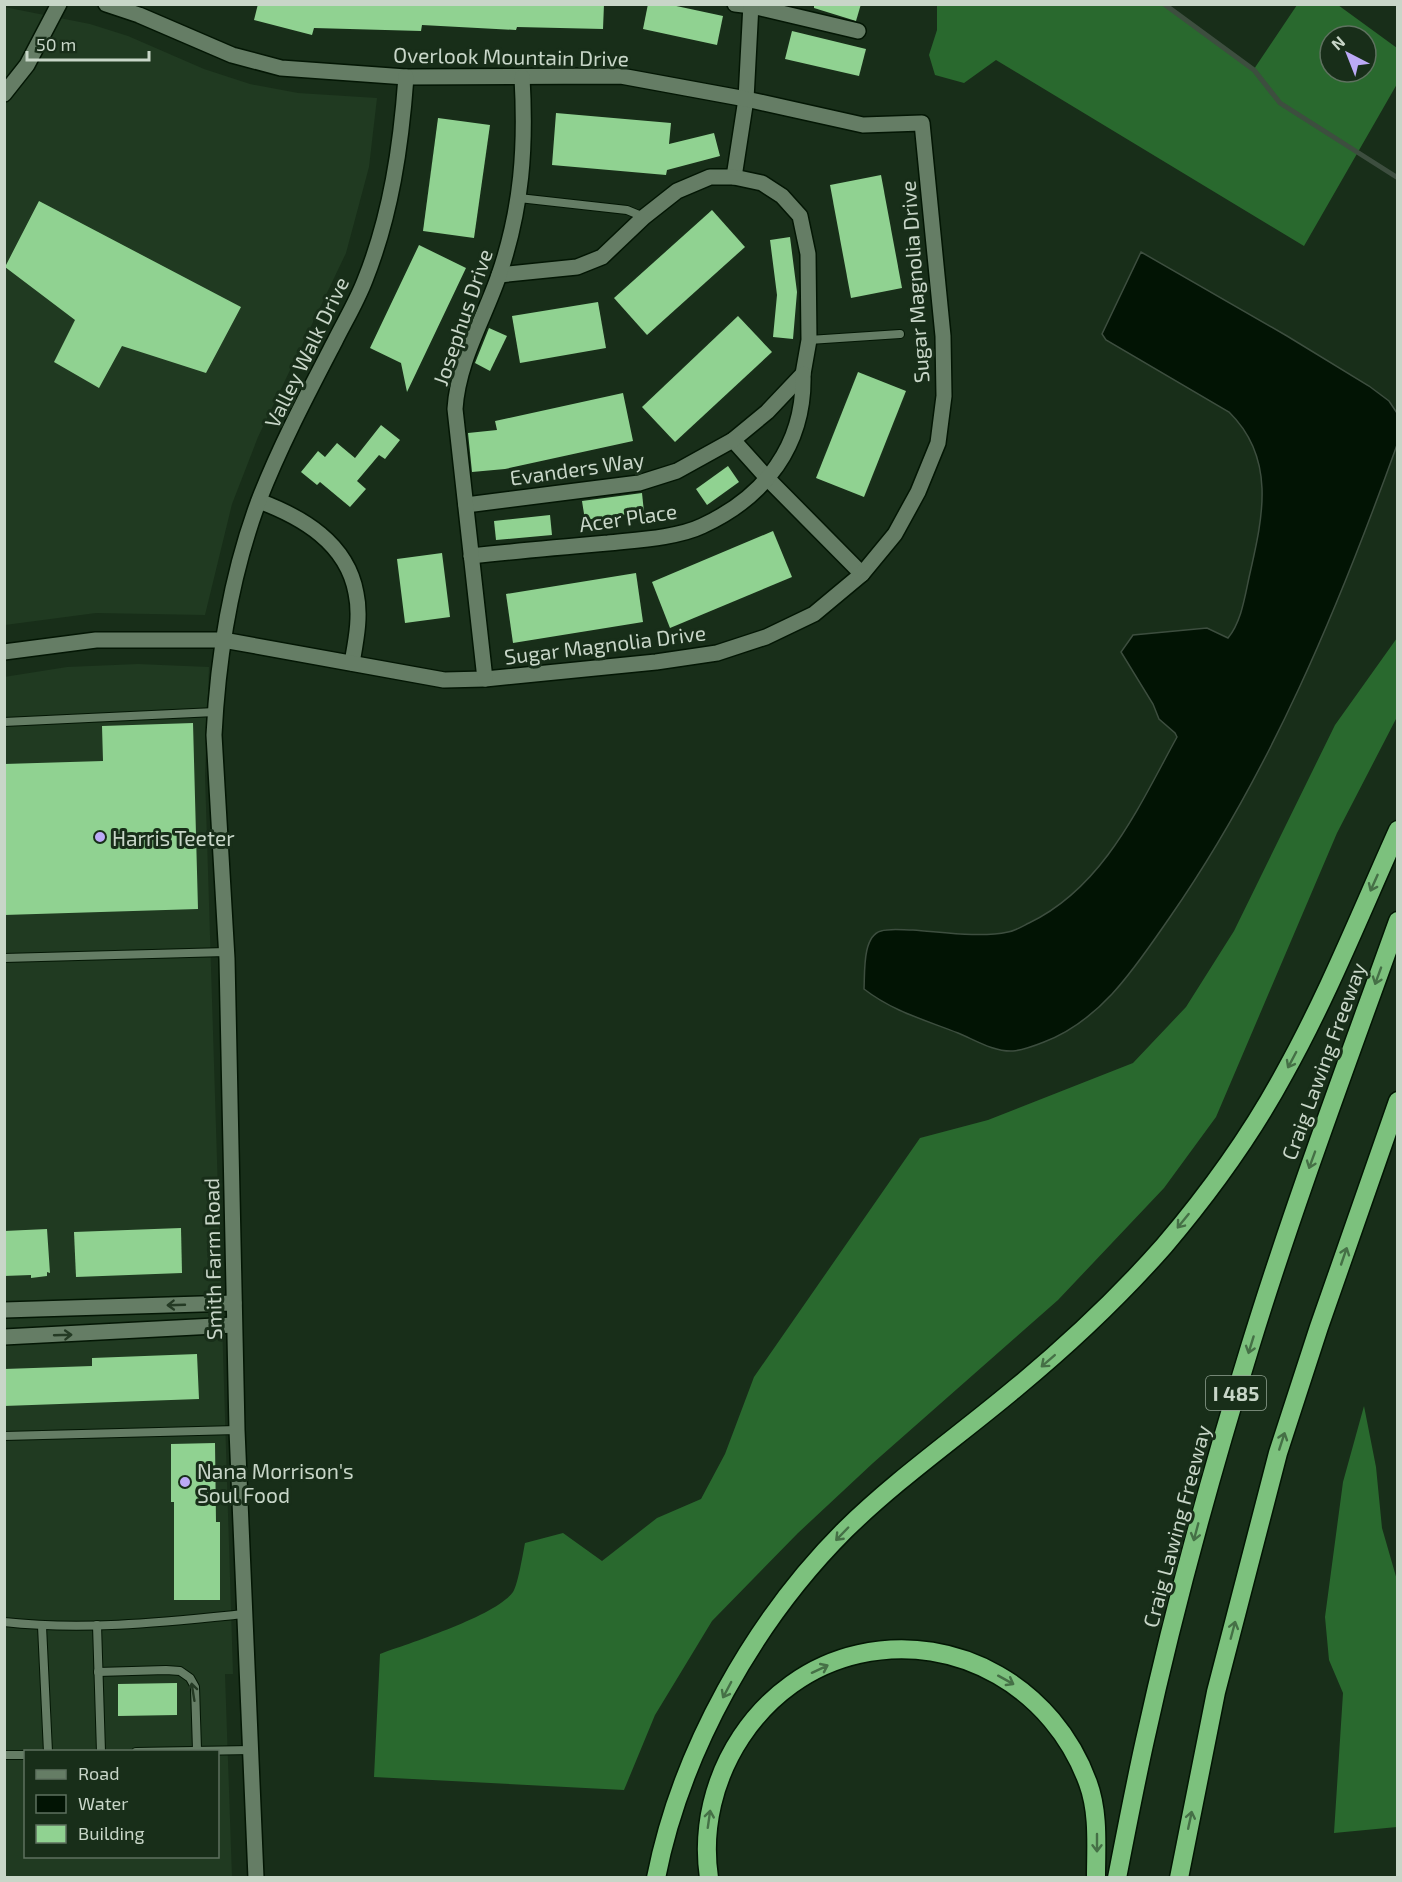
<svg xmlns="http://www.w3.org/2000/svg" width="1402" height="1882" font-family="'Exo 2',sans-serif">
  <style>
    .built { fill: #203a21; fill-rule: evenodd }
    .forest { fill: #29692e; fill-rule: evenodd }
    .water { fill: #021404; stroke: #3d4e3f; stroke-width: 1.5 }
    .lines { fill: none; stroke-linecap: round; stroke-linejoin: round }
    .stream { stroke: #3d4e3f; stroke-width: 5 }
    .building { fill: #90d291 }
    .service-casing { stroke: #031604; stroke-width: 10 }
    .minor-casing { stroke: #031604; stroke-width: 18 }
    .motorway-casing { stroke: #031604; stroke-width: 21 }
    .service { stroke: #657d65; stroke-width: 8 }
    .minor { stroke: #657d65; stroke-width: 15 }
    .motorway { stroke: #7cc17d; stroke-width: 18 }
    .oneway { stroke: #457046 }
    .oneway2 { stroke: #243a24 }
    .poi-dot { fill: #bcaaf6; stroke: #182e19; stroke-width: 2 }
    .labels { text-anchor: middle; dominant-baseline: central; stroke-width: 6; stroke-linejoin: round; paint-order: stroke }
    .shield { fill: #182e19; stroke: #93a494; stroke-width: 1.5 }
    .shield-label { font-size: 20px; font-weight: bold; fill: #c8d6c8 }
    .street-label { font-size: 21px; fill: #c8d6c8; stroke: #182e19 }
    .poi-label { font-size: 21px; fill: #c8d6c8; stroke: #182e19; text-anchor: start }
  </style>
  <rect width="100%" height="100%" fill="#182e19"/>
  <g class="built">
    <polygon points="4,7 90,24 128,36 204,69 250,84 298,93 377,98 369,167 346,253 258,437 232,504 205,615 96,613 5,625"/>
    <path d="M138,664L209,667L205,775L233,1674H225L232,1877H5L4,677L67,667ZM26,1752H218V1856H26Z"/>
  </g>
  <g class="forest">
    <path d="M1164,5L1254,69L1297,5H1338L1397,48V84L1304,246L996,60L964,83L935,75L929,55L937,30V5ZM1330,36H1366V72H1330Z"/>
    <path d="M1397,638V717L1337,833L1216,1117L1164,1188L1058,1300L873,1463L798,1533L712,1621L655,1715L624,1790L374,1777L380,1654C410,1643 496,1616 513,1592C518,1585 523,1553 525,1543L563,1533L602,1561L657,1518L701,1499L725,1454L754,1377L920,1138L988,1120L1133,1063L1186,1007L1234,931L1335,725Z"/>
    <polygon points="1364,1406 1376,1467 1382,1528 1397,1580 1397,1827 1334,1833 1343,1693 1329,1660 1325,1617 1343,1482"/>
  </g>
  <path class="water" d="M1141,252L1287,336L1369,386L1389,401L1397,413V445C1338,609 1270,773 1170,917C1136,966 1102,1020 1044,1042C1034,1046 1024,1050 1013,1051C994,1052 975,1040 958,1033C925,1020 892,1011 864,989C865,974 862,936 881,931C890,928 903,930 913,930C942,932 980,938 1008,932C1015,931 1023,926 1029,923C1104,887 1139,806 1177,737L1175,733L1159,719L1153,704L1121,652L1133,635L1207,628L1228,638C1242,621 1245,595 1250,573C1263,516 1276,458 1229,412L1106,340L1102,334Z"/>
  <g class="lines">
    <polyline class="stream" points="1164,4 1254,70 1280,103 1398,178"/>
  </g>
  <g class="building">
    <polygon points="258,4 604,4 603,29 517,27 516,30 422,25 421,31 314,28 312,35 254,20"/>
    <polygon points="648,4 667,4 723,16 717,45 643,29"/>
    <polygon points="814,4 861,4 856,21 814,8"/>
    <polygon points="792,31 866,49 859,76 785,59"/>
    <polygon points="556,113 671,123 669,144 714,133 720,156 667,170 666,175 552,165"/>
    <polygon points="438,118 490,125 474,238 423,231"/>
    <polygon points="881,175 902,288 851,298 830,185"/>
    <polygon points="39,201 241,307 206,373 122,346 99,388 54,362 75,320 5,267"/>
    <polygon points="712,210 745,247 647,335 614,298"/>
    <polygon points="790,237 797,292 793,339 773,337 777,295 770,240"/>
    <polygon points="419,245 466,268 407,392 401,363 370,348"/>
    <polygon points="598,302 606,348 520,363 512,316"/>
    <polygon points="738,316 772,352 675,442 642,407"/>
    <polygon points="489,328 507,336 490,371 475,363"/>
    <polygon points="858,372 906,391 864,497 816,478"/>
    <polygon points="623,393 633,441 505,469 472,472 468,433 497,430 495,421"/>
    <polygon points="381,425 400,440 385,459 379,455 357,481 366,489 350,507 320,482 317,485 301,472 318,451 325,457 337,443 355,458"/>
    <polygon points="728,466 739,482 707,505 696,489"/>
    <polygon points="642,493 644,512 585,520 582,501"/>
    <polygon points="550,515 552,535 496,540 494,521"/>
    <polygon points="773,531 792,577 670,628 652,582"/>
    <polygon points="442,553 450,617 405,623 397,559"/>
    <polygon points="636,573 643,622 513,643 506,594"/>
    <polygon points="193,723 198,909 4,915 4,764 103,761 102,726"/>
    <polygon points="181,1228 182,1273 76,1277 74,1232"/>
    <polygon points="47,1229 50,1273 47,1272 47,1276 31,1278 31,1275 4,1276 4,1231"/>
    <polygon points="197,1354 199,1399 4,1406 4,1369 92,1366 92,1358"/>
    <polygon points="215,1443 216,1522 220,1522 220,1600 174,1600 174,1502 171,1502 171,1444"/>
    <polygon points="177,1683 177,1715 118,1716 118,1684"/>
  </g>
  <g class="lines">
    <defs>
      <g id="service">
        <polyline points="519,198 627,210 644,217"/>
        <polyline points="809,340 900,334"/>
        <polyline points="4,722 215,712"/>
        <polyline points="4,958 226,952"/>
        <polyline points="4,1436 237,1430"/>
        <path d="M4,1622C85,1631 165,1622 245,1614"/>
        <polyline points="97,1625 101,1752"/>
        <polyline points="42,1626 48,1752"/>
        <polyline points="98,1672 166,1670 180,1671 190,1678 195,1687 197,1750"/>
        <polyline points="136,1752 251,1750"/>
        <polyline points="4,1755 26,1755"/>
      </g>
      <g id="minor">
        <polyline points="735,4 752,6 858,31"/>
        <polyline points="4,94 27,65 59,4"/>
        <polyline points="734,177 746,99 751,4"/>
        <polyline points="733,440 768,479 862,574"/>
        <path d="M259,501C302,517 347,543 356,593C361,616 356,640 352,663"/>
        <polyline points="466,505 639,483 677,471 733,440 767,412 803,374 809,340 808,254 800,216 782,196 762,183 734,177 710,177 677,191 644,217 602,257 577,267 499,275"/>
        <path d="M471,556C517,551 562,547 608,543C635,540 677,538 702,526C765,497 805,445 803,374"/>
        <polyline points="4,652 96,640 223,640 444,680 485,679 656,662 717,653 766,637 814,614 862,574 895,534 918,492 938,443 944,396 943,336 922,123 863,125 746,99 621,76 406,77 281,68 232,55 139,15 106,4"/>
        <path d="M485,679L455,409C458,361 484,319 499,275C522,208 526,147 522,77"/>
        <polyline points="4,1310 234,1303"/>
        <polyline points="4,1337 234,1325"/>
        <path d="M256,1878L237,1430L227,959L214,735C218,655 231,575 259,500C280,446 308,393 335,341C345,321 357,301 365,280C391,215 401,146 406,77"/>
      </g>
      <g id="motorway">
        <path d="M656,1878C681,1751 754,1621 845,1530C898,1478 960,1435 1017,1387C1069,1344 1119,1297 1164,1246C1209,1193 1251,1135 1284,1074C1328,995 1361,912 1398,830"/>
        <path d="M709,1878C694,1778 760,1676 859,1654C958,1632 1054,1689 1088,1783C1099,1813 1096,1846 1096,1878"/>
        <path d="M1117,1878C1126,1832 1135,1785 1145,1740C1174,1608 1210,1477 1250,1347C1294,1204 1347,1063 1398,921"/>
        <polyline points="1179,1878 1216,1692 1278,1453 1319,1327 1398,1101"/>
      </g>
    </defs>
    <use href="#service" class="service-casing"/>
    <use href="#minor" class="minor-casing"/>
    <use href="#motorway" class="motorway-casing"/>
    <use href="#service" class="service"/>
    <use href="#minor" class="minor"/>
    <use href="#motorway" class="motorway"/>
  </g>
  <defs><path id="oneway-shaft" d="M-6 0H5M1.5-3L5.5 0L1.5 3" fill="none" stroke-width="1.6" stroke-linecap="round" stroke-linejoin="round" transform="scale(1.5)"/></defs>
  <g class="oneway">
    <use href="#oneway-shaft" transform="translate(1374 883) rotate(114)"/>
    <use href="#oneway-shaft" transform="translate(1378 976) rotate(110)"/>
    <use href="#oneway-shaft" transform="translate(1292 1060) rotate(118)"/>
    <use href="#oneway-shaft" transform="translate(1312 1160) rotate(110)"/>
    <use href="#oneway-shaft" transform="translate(1183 1221) rotate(129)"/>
    <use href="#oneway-shaft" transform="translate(1344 1256) rotate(-71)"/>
    <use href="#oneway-shaft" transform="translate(1251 1345) rotate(107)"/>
    <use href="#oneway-shaft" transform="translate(1048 1361) rotate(139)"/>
    <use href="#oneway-shaft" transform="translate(1282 1441) rotate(-72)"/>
    <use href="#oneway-shaft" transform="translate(1196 1532) rotate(105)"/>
    <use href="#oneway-shaft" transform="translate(842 1534) rotate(134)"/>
    <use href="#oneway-shaft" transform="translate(1233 1630) rotate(-75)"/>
    <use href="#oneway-shaft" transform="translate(820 1669) rotate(-25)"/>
    <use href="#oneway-shaft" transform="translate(1006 1680) rotate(29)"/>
    <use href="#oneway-shaft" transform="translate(727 1690) rotate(118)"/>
    <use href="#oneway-shaft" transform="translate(709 1819) rotate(-82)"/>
    <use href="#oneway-shaft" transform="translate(1190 1820) rotate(-78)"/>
    <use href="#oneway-shaft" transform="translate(1097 1843) rotate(90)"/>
  </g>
  <g class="oneway2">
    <use href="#oneway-shaft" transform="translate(176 1305) rotate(178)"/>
    <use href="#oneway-shaft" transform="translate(63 1335) rotate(-2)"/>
    <use href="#oneway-shaft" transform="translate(193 1692) rotate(-99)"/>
  </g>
  <g class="poi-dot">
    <circle cx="100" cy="837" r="6"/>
    <circle cx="185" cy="1482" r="6"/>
  </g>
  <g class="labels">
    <rect class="shield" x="1206" y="1376" width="60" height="34" rx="4.5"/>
    <g class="shield-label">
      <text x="1236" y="1393">I 485</text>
    </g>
    <g class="street-label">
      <text transform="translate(511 56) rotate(1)">Overlook Mountain Drive</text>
      <text transform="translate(914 282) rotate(-94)">Sugar Magnolia Drive</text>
      <text transform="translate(462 317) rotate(-71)">Josephus Drive</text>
      <text transform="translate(306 352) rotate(-64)">Valley Walk Drive</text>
      <text transform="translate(577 468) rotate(-8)">Evanders Way</text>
      <text transform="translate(628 517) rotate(-8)">Acer Place</text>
      <text transform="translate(605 644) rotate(-7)">Sugar Magnolia Drive</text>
      <text transform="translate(1323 1061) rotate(-70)">Craig Lawing Freeway</text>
      <text transform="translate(212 1259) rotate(-91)">Smith Farm Road</text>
      <text transform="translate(1176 1526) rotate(-75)">Craig Lawing Freeway</text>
    </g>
    <g class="poi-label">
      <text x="112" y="837">Harris Teeter</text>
      <text x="197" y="1470">Nana Morrison's<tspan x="197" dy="24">Soul Food</tspan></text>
    </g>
  </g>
  <rect width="1402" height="1882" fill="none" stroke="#c8d6c8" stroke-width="12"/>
  <rect x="24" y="1750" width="195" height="108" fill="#182e19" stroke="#5e715f" stroke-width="1.5"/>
  <rect x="36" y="1770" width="30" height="9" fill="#657d65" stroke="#5e715f" stroke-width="1.5"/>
  <text x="78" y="1780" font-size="18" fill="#c8d6c8">Road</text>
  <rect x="36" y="1795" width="30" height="18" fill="#021404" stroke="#5e715f" stroke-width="1.5"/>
  <text x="78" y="1810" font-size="18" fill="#c8d6c8">Water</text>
  <rect x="36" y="1825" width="30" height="18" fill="#90d291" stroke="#5e715f" stroke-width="1.5"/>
  <text x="78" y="1840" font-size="18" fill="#c8d6c8">Building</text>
  <g transform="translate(1348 54) rotate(318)"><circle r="28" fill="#182e19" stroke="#5e715f" stroke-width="1.5"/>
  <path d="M0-4.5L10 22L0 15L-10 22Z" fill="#bcaaf6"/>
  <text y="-9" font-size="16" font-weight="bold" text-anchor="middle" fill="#c8d6c8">N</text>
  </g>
  <path d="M27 51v9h122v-9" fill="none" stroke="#c8d6c8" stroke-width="3"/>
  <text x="36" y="51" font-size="18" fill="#c8d6c8" stroke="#182e19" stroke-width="4.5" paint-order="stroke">50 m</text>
</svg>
